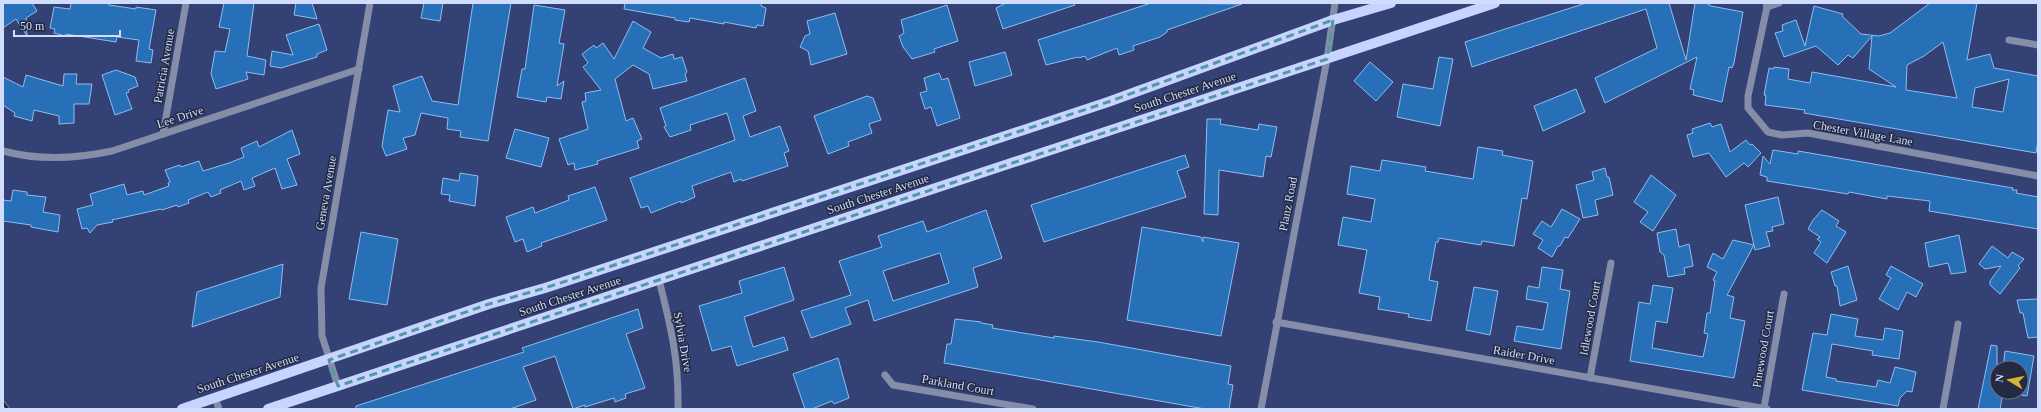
<svg xmlns="http://www.w3.org/2000/svg" width="2041" height="412" font-family="'Times New Roman',serif">
  <style>
    .building { fill: #2770b7; stroke: #8ebdf0; fill-rule: evenodd }
    .lines { fill: none; stroke-linecap: round; stroke-linejoin: round }
    .minor { stroke: #858da7; stroke-width: 7 }
    .major { stroke: #c7d4ff; stroke-width: 10 }
    .rail-casing { stroke: #8b96bf; stroke-width: 4.5 }
    .rail { stroke: #232a42; stroke-width: 3; stroke-dasharray: 9; stroke-linecap: butt }
    .marked { fill: none; stroke: #539aa0; stroke-width: 3; stroke-dasharray: 8 5; stroke-linejoin: round }
    .labels { text-anchor: middle; dominant-baseline: central; stroke-width: 3; stroke-linejoin: round; paint-order: stroke }
    .street-label { font-size: 12px; fill: #d2dcfc; stroke: #232a42 }
  </style>
  <rect width="100%" height="100%" fill="#344175"/>
  <g class="building">
    <polygon points="3,3 32,3 37,11 26,18 27,36 16,19 3,28"/>
    <polygon points="71,3 109,3 109,5 136,9 136,7 156,10 149,49 153,50 151,63 136,61 139,40 117,37 116,42 66,34 65,36 54,33 55,29 50,28 54,7 70,9"/>
    <polygon points="224,3 254,3 247,56 266,60 264,75 246,72 248,79 216,89 211,74 215,51 225,52 230,29 219,27"/>
    <polygon points="296,3 312,3 317,19 294,15"/>
    <polygon points="424,3 443,3 440,21 421,18"/>
    <polygon points="473,3 511,3 488,141 460,137 461,131 447,129 448,118 421,113 415,135 403,138 407,149 386,156 382,146 388,110 400,112 393,86 422,76 432,101 458,105"/>
    <polygon points="625,3 762,3 761,6 766,8 763,26 757,25 756,28 724,22 724,24 690,18 689,22 675,20 675,18 624,9"/>
    <polygon points="1006,3 1074,3 1075,5 1003,29 996,8"/>
    <polygon points="1151,3 1242,4 1167,30 1167,32 1160,37 1133,46 1134,50 1119,55 1117,48 1087,60 1085,56 1079,58 1078,57 1046,65 1038,40"/>
    <polygon points="1586,3 1669,3 1686,60 1695,3 1706,3 1711,6 1743,12 1734,63 1732,68 1729,67 1722,102 1693,95 1694,90 1690,89 1697,57 1605,103 1595,78 1657,48 1646,9 1472,67 1465,42"/>
    <path d="M1930,3H1977L1967,60L1990,54L1994,68L2038,76V140L2036,153L1804,113L1805,110L1765,105L1766,95H1764L1769,68L1773,69L1774,67L1789,69L1788,79L1810,83L1812,72L1896,87L1869,69L1872,36L1853,58L1848,55L1838,65L1816,46L1784,57L1775,33L1783,31L1782,25L1796,20L1805,46L1814,6L1843,14L1842,16L1861,34L1879,36L1890,33ZM1943,42L1957,98L1906,90L1907,65L1924,56ZM2009,79L2003,112L1972,107L1975,88Z"/>
    <polygon points="534,5 565,10 559,43 564,44 557,86 564,81 561,99 547,97 546,102 517,97 522,69 525,69"/>
    <polygon points="947,5 958,41 934,49 935,52 912,59 903,47 899,36 904,33 901,20"/>
    <polygon points="835,13 847,54 811,65 808,51 800,47 805,36 810,34 807,21"/>
    <polygon points="633,21 651,32 643,48 661,58 673,54 674,59 682,57 687,72 685,74 687,81 653,89 649,74 633,65 615,79 626,121 633,118 642,139 637,141 639,148 597,161 598,164 575,170 574,163 568,165 559,139 588,129 582,102 586,101 585,93 601,90 583,67 588,63 582,54 594,45 596,48 603,43 614,59"/>
    <polygon points="319,24 327,50 317,54 317,57 281,68 270,66 272,51 293,55 286,35"/>
    <polygon points="1005,52 1012,75 975,86 969,62"/>
    <polygon points="1439,57 1453,59 1440,126 1397,117 1403,84 1433,89"/>
    <polygon points="1370,62 1393,82 1376,101 1354,81"/>
    <polygon points="116,70 135,77 138,86 128,90 129,92 126,93 132,109 115,115 102,75"/>
    <polygon points="939,73 942,80 948,78 960,118 937,126 931,107 925,109 920,93 927,91 924,78"/>
    <polygon points="64,74 77,74 76,84 92,84 89,104 74,104 74,123 59,124 59,116 34,110 32,121 14,116 15,113 3,105 3,77 23,87 26,75 63,86"/>
    <polygon points="745,78 756,111 743,116 750,137 780,126 789,151 784,153 788,166 742,181 741,179 734,182 731,172 692,186 695,197 681,203 681,201 651,213 648,206 641,208 630,178 735,140 727,113 690,125 691,130 670,137 664,127 666,126 660,108"/>
    <polygon points="1576,89 1585,112 1543,131 1534,106"/>
    <polygon points="867,96 873,98 881,120 869,124 872,133 848,142 849,146 828,154 814,116"/>
    <polygon points="1207,119 1221,119 1220,124 1258,130 1259,124 1277,127 1271,157 1266,156 1263,177 1219,170 1218,215 1204,214"/>
    <polygon points="1710,123 1712,127 1721,124 1730,152 1746,140 1750,145 1752,144 1761,153 1748,167 1744,163 1726,177 1709,153 1693,157 1687,135 1693,133 1692,129"/>
    <polygon points="515,129 549,138 541,167 506,158"/>
    <polygon points="292,130 300,154 287,159 297,185 282,189 275,168 252,178 255,186 244,190 241,181 220,190 221,193 211,197 208,192 188,200 189,203 178,207 177,205 162,210 161,209 112,220 113,222 97,225 90,233 87,228 82,229 77,209 93,205 90,194 124,184 127,195 143,191 144,195 169,186 168,183 170,182 165,170 180,165 181,167 199,161 203,171 229,163 244,157 241,148 257,141 259,147"/>
    <polygon points="1478,147 1503,151 1502,155 1533,161 1527,199 1522,198 1514,246 1482,241 1481,245 1439,238 1438,242 1436,242 1429,280 1438,282 1431,321 1408,317 1409,314 1378,309 1380,297 1359,293 1367,250 1338,245 1343,217 1371,222 1375,199 1347,194 1351,166 1380,171 1382,160 1426,167 1425,171 1473,179"/>
    <polygon points="1773,150 1798,154 1798,151 2013,188 2012,190 2017,190 2016,193 2038,197 2038,229 1929,211 1930,201 1887,196 1887,199 1849,192 1848,194 1767,181 1767,177 1760,175 1763,156 1770,164"/>
    <polygon points="1185,155 1189,167 1177,171 1186,197 1044,242 1031,205"/>
    <polygon points="1605,168 1607,177 1609,177 1613,195 1595,200 1598,215 1583,218 1576,185 1594,180 1592,172"/>
    <polygon points="460,173 478,176 475,206 449,201 450,195 441,194 443,178 459,181"/>
    <polygon points="1651,175 1676,195 1653,231 1640,222 1648,212 1634,202"/>
    <polygon points="595,187 607,220 541,243 542,246 527,252 523,239 515,242 506,217 533,207 535,213 569,200 568,196"/>
    <polygon points="13,190 27,192 27,195 46,197 43,212 60,215 58,232 31,227 31,225 3,221 3,200 11,201"/>
    <polygon points="1778,197 1784,224 1772,227 1773,231 1766,232 1770,246 1755,250 1745,205"/>
    <polygon points="1562,209 1580,219 1568,238 1565,237 1560,246 1558,246 1552,257 1538,248 1543,240 1533,234 1542,221 1551,227"/>
    <path d="M986,210L1002,258L973,268L978,287L874,321L868,300L845,308L851,324L811,338L801,311L851,295L839,261L882,247L878,236L923,221L927,232ZM940,253L949,283L893,301L883,271Z"/>
    <polygon points="1822,210 1839,221 1836,226 1846,232 1827,263 1814,253 1821,242 1817,239 1820,237 1808,229 1813,220"/>
    <polygon points="1142,227 1201,237 1203,242 1203,237 1239,243 1221,336 1127,320"/>
    <polygon points="1676,229 1679,247 1689,244 1693,266 1684,268 1685,274 1668,277 1664,255 1660,252 1657,233"/>
    <polygon points="361,232 398,239 387,305 349,299"/>
    <polygon points="1959,235 1966,272 1951,274 1948,263 1929,267 1925,243"/>
    <polygon points="1733,240 1754,245 1727,295 1734,297 1730,318 1745,321 1734,378 1630,361 1639,302 1650,304 1653,285 1673,288 1667,323 1656,321 1652,348 1703,357 1708,334 1704,333 1707,313 1710,313 1715,281 1713,280 1717,272 1707,267 1713,253 1723,259"/>
    <polygon points="1992,246 2008,258 2012,252 2024,259 2018,266 2020,268 2000,294 1990,285 1990,281 2001,266 1985,269 1979,264"/>
    <polygon points="283,264 280,297 192,327 197,292"/>
    <polygon points="1848,266 1857,300 1840,306 1837,286 1835,286 1831,272"/>
    <polygon points="1891,266 1923,284 1916,297 1907,292 1898,310 1879,299 1891,278 1886,275"/>
    <polygon points="784,267 794,300 744,317 753,347 784,337 788,350 737,366 731,346 712,351 699,306 742,293 739,281"/>
    <polygon points="1542,267 1563,270 1560,289 1570,291 1561,349 1514,341 1517,326 1543,330 1548,303 1526,299 1528,286 1539,288"/>
    <polygon points="1474,287 1498,291 1490,335 1466,330"/>
    <polygon points="2038,299 2038,337 2028,338 2023,313 2020,313 2017,300"/>
    <polygon points="638,309 643,328 626,334 645,388 625,394 626,398 615,402 614,398 585,407 585,405 573,409 555,356 523,367 536,400 510,409 356,409 356,406 524,352 522,348"/>
    <polygon points="1831,314 1858,319 1855,336 1883,340 1885,328 1903,331 1899,359 1872,355 1873,351 1832,344 1826,377 1836,379 1836,381 1876,387 1878,380 1890,383 1895,367 1916,372 1912,392 1907,391 1900,398 1898,406 1802,390 1813,333 1827,335"/>
    <polygon points="955,319 981,322 981,323 993,325 992,328 1054,338 1054,336 1098,342 1231,366 1228,384 1233,385 1229,409 1205,409 944,363 947,344 951,344"/>
    <polygon points="1991,345 1997,346 1997,392 2003,392 2000,409 1978,409"/>
    <polygon points="2005,351 2034,356 2027,396 2021,395 2021,368 2003,368"/>
    <polygon points="838,358 849,398 834,404 832,401 812,409 805,409 793,374"/>
  </g>
  <g class="lines">
    <g class="minor">
      <polyline points="1766,3 1767,7 1748,96 1748,108 1768,132 1782,135 1808,133 2038,176"/>
      <polyline points="1767,7 1779,3"/>
      <polyline points="2009,40 2038,45"/>
      <polyline points="163,134 186,3"/>
      <path d="M3,151C40,161 75,159 112,151L359,69"/>
      <path d="M659,280C671,327 679,360 678,409"/>
      <polyline points="1276,322 1767,409"/>
      <polyline points="885,375 893,385 1033,409"/>
      <polyline points="1590,378 1611,263"/>
      <polyline points="338,386 322,336 321,288 370,3"/>
      <polyline points="215,398 219,409"/>
      <polyline points="1764,408 1784,294"/>
      <polyline points="1261,409 1327,59 1335,3"/>
      <polyline points="1943,409 1958,324"/>
    </g>
    <g class="major">
      <polyline points="182,409 489,304 545,288 1108,102 1333,20 1391,3"/>
      <polyline points="268,409 1495,3"/>
    </g>
    <defs>
      <polyline id="rail" points="3,403 8,409"/>
    </defs>
    <use href="#rail" class="rail-casing"/>
    <use href="#rail" class="rail"/>
  </g>
  <path class="marked" d="M1333,20L1327,59L338,386L329,360L489,304L545,288L1108,102Z"/>
  <g class="labels">
    <g class="street-label">
      <text transform="translate(164 66) rotate(-80)">Patricia Avenue</text>
      <text transform="translate(1185 92) rotate(-18)">South Chester Avenue</text>
      <text transform="translate(180 117) rotate(-18)">Lee Drive</text>
      <text transform="translate(1863 133) rotate(10)">Chester Village Lane</text>
      <text transform="translate(326 193) rotate(-80)">Geneva Avenue</text>
      <text transform="translate(878 194) rotate(-18)">South Chester Avenue</text>
      <text transform="translate(1288 204) rotate(-79)">Planz Road</text>
      <text transform="translate(570 296) rotate(-18)">South Chester Avenue</text>
      <text transform="translate(1590 318) rotate(-80)">Idlewood Court</text>
      <text transform="translate(683 342) rotate(80)">Sylvia Drive</text>
      <text transform="translate(1763 349) rotate(-80)">Pinewood Court</text>
      <text transform="translate(1524 355) rotate(10)">Raider Drive</text>
      <text transform="translate(248 373) rotate(-18)">South Chester Avenue</text>
      <text transform="translate(958 385) rotate(10)">Parkland Court</text>
    </g>
  </g>
  <rect width="2041" height="412" fill="none" stroke="#d2dcfc" stroke-width="8"/>
  <g transform="translate(2009 380) rotate(280)"><circle r="19" fill="#232a42" stroke="#69718c"/>
  <path d="M0-3L7 15L0 10L-7 15Z" fill="#d9b334"/>
  <text y="-6" font-size="11" font-weight="bold" text-anchor="middle" fill="#d2dcfc">N</text>
  </g>
  <path d="M14 30v6h106v-6" fill="none" stroke="#d2dcfc" stroke-width="2"/>
  <text x="20" y="30" font-size="12" fill="#d2dcfc" stroke="#232a42" stroke-width="3" paint-order="stroke">50 m</text>
</svg>
